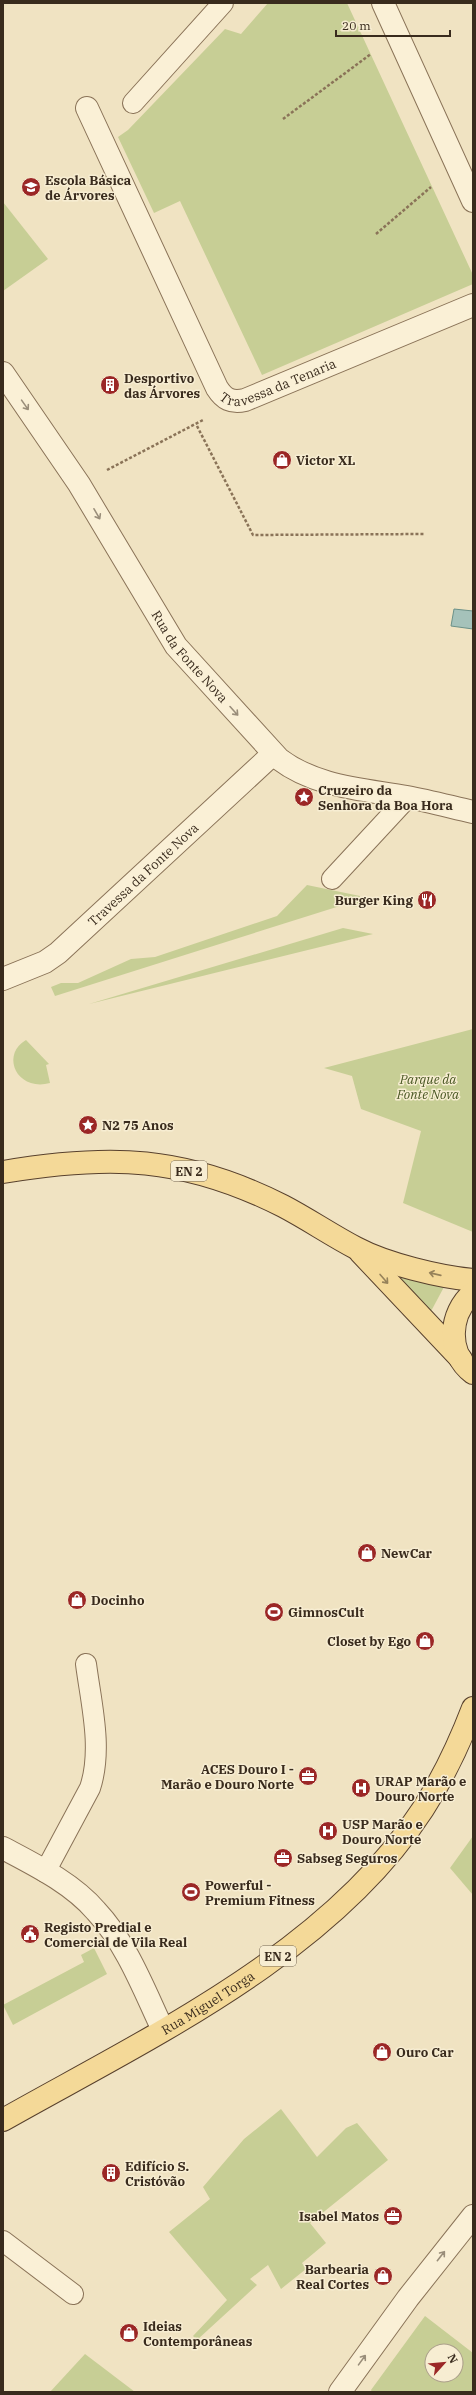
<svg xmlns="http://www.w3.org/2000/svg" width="476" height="2395" font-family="'IBM Plex Serif',serif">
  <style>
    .green { fill: #c7ce95; fill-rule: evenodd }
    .water { fill: #a5c2ba; stroke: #6b9188 }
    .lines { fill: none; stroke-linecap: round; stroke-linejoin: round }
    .service-casing { stroke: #8a7358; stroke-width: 22 }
    .minor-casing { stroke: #8a7358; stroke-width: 24 }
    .tertiary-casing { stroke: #8a7358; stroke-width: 24 }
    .primary-casing { stroke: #58412d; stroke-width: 24 }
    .path { stroke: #8a7358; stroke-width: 2.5; stroke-dasharray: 3 2; stroke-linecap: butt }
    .service { stroke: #faf0d6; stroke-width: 20 }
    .minor { stroke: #faf0d6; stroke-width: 22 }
    .tertiary { stroke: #faf0d6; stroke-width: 22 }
    .primary { stroke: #f4d998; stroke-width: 22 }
    .oneway { stroke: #9a8e7a }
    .oneway2 { stroke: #96825a }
    .labels { text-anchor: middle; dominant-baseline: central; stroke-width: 3; stroke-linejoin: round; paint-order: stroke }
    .shield { fill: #f7edd2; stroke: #726553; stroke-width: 1 }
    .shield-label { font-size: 12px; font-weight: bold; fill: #392b1d }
    .poi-label { font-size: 13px; font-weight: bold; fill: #392b1d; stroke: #f7edd2; text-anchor: start }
    .street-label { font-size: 13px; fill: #392b1d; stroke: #f7edd2 }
    .park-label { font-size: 13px; font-style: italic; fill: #495723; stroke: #f7edd2 }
  </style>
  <rect width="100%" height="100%" fill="#f0e3c2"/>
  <g class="green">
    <polygon points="268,3 347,3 473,275 473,284 262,375 180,201 154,213 118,137 128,130 225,29 241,34"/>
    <polygon points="3,202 48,259 3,291"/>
    <polygon points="307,885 360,896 357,907 343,905 55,996 51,987 61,983 78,983 131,959 155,957 277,916"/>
    <polygon points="343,928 373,934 89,1004"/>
    <polygon points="473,1029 473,1232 403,1203 421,1131 361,1109 352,1076 324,1068"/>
    <path d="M26,1040L49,1064L46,1065L50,1083C17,1092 0,1055 26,1040Z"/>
    <polygon points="391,1273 444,1287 429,1315"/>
    <polygon points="473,1836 473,1895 450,1868"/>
    <polygon points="94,1948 107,1974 13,2025 3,2005 84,1962 81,1955"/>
    <polygon points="281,2109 317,2157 346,2128 357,2123 388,2160 310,2223 326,2243 302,2263 306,2269 281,2289 268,2265 250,2279 257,2285 197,2340 193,2336 227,2300 169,2232 210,2199 203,2187 244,2139"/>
    <path d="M425,2316L473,2353V2392H372L371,2390ZM432,2351H456V2375H432Z"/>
    <polygon points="85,2354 135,2392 50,2392"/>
  </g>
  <polygon class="water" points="454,609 473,611 473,629 451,626"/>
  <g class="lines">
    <defs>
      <g id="service">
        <polyline points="133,103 223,3"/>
        <polyline points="332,879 408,797"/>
        <path d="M45,1872L90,1788C103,1749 91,1703 86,1664"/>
        <polyline points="3,2241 73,2294"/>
      </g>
      <g id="minor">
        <path id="s1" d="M87,108L217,388C224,399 231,403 245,400L473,305"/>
        <path id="s2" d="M3,373L79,484L176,646L279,759C316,787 362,789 407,797C429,801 451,807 473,812"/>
        <path id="s3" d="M3,979L45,962L58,953L273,754"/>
        <path d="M3,1848C35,1865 72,1883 96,1911C127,1944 144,1990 163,2030"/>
        <polyline points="340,2392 408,2298 473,2216"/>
      </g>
      <polyline id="tertiary" points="383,3 473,201"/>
      <g id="primary">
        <path d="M3,1172C110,1154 184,1156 283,1206C308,1219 331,1235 356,1248C386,1264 440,1277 473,1280"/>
        <polyline points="360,1252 461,1359"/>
        <path d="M473,1293C449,1313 446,1353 473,1373"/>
        <path id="s4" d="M3,2120C148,2038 330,1953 423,1809C443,1778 460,1742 473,1708"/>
      </g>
    </defs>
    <use href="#service" class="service-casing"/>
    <use href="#minor" class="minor-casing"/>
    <use href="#tertiary" class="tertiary-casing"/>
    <use href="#primary" class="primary-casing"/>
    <g class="path">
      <polyline points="283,119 371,54"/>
      <polyline points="376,234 431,187"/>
      <polyline points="197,426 253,535 424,534"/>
      <polyline points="107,470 203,420"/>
    </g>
    <use href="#service" class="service"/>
    <use href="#minor" class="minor"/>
    <use href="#tertiary" class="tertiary"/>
    <use href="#primary" class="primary"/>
  </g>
  <defs><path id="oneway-shaft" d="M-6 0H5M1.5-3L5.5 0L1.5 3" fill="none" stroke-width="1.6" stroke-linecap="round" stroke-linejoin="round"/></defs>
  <g class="oneway">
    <use href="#oneway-shaft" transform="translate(25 405) rotate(55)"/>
    <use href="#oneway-shaft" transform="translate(97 514) rotate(60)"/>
    <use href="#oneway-shaft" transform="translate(234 711) rotate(48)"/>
    <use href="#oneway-shaft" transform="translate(441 2256) rotate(-52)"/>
    <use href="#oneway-shaft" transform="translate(362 2360) rotate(-54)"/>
  </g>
  <g class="oneway2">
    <use href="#oneway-shaft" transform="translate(435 1274) rotate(-167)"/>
    <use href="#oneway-shaft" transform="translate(384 1279) rotate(49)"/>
  </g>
  <defs>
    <symbol id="school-disc" viewBox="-11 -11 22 22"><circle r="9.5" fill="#9b2726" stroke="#f7edd2"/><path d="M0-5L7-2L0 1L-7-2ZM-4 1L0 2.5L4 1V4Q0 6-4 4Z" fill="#fff"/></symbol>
    <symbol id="building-disc" viewBox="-11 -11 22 22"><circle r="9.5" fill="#9b2726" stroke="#f7edd2"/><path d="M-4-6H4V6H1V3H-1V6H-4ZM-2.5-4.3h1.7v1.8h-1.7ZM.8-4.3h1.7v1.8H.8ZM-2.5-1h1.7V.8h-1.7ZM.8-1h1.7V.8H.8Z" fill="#fff"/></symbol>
    <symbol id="shop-disc" viewBox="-11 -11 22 22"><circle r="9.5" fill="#9b2726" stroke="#f7edd2"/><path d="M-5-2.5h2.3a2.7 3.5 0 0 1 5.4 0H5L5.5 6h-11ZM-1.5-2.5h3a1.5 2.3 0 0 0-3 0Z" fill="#fff"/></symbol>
    <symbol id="sight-disc" viewBox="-11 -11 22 22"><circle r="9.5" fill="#9b2726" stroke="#f7edd2"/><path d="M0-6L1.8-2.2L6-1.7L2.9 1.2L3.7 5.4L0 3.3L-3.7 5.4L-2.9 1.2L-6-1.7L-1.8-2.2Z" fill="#fff"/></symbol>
    <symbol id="restaurant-disc" viewBox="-11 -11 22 22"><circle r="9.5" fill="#9b2726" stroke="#f7edd2"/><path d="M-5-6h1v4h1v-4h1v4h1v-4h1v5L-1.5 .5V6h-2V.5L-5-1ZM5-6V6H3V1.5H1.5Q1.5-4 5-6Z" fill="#fff"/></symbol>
    <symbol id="stadium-disc" viewBox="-11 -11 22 22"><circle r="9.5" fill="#9b2726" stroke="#f7edd2"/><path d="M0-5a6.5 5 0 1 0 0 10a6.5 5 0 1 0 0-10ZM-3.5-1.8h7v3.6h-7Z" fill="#fff"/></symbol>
    <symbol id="office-disc" viewBox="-11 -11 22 22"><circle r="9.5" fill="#9b2726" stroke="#f7edd2"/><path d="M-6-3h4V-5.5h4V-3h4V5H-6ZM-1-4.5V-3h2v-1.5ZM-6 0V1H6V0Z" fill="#fff"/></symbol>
    <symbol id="hospital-disc" viewBox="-11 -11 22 22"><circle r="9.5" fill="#9b2726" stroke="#f7edd2"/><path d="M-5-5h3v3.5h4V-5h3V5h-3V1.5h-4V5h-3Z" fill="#fff"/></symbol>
    <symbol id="civic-disc" viewBox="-11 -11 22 22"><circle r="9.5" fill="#9b2726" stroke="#f7edd2"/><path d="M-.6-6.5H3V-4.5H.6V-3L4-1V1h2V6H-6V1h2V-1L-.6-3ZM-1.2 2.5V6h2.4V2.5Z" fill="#fff"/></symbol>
  </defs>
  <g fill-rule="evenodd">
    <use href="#school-disc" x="20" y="176" width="22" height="22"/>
    <use href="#building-disc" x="99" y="374" width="22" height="22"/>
    <use href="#shop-disc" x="271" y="449" width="22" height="22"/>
    <use href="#sight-disc" x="293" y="786" width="22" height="22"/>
    <use href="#restaurant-disc" x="416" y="889" width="22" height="22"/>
    <use href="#sight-disc" x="77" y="1114" width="22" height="22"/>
    <use href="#shop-disc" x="356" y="1542" width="22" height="22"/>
    <use href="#shop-disc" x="66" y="1589" width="22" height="22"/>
    <use href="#stadium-disc" x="263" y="1601" width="22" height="22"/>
    <use href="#shop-disc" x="414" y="1630" width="22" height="22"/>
    <use href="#office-disc" x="297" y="1765" width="22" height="22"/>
    <use href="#hospital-disc" x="350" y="1777" width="22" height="22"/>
    <use href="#hospital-disc" x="317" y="1820" width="22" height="22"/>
    <use href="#office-disc" x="272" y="1847" width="22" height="22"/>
    <use href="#stadium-disc" x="180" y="1881" width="22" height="22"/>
    <use href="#civic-disc" x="19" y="1923" width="22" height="22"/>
    <use href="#shop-disc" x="371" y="2041" width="22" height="22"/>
    <use href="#building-disc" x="100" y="2162" width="22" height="22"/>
    <use href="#office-disc" x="382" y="2205" width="22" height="22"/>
    <use href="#shop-disc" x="372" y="2265" width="22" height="22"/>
    <use href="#shop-disc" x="118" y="2322" width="22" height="22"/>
  </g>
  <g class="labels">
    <g class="shield">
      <rect x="171" y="1161" width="36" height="20" rx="3"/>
      <rect x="260" y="1946" width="36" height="20" rx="3"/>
    </g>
    <g class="shield-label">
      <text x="189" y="1171">EN 2</text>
      <text x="278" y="1956">EN 2</text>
    </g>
    <g class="poi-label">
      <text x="45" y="180">Escola Básica<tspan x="45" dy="15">de Árvores</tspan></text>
      <text x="124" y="378">Desportivo<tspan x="124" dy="15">das Árvores</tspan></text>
      <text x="296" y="460">Victor XL</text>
      <text x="318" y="790">Cruzeiro da<tspan x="318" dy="15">Senhora da Boa Hora</tspan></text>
      <text x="413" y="900" text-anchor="end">Burger King</text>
      <text x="102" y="1125">N2 75 Anos</text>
      <text x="381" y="1553">NewCar</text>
      <text x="91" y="1600">Docinho</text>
      <text x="288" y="1612">GimnosCult</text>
      <text x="411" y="1641" text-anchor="end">Closet by Ego</text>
      <text x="294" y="1769" text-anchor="end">ACES Douro I -<tspan x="294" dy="15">Marão e Douro Norte</tspan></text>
      <text x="375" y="1781">URAP Marão e<tspan x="375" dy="15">Douro Norte</tspan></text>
      <text x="342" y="1824">USP Marão e<tspan x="342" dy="15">Douro Norte</tspan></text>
      <text x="297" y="1858">Sabseg Seguros</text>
      <text x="205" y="1885">Powerful -<tspan x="205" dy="15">Premium Fitness</tspan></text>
      <text x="44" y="1927">Registo Predial e<tspan x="44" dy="15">Comercial de Vila Real</tspan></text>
      <text x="396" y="2052">Ouro Car</text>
      <text x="125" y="2166">Edifício S.<tspan x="125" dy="15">Cristóvão</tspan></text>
      <text x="379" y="2216" text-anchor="end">Isabel Matos</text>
      <text x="369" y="2269" text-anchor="end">Barbearia<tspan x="369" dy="15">Real Cortes</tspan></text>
      <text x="143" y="2326">Ideias<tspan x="143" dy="15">Contemporâneas</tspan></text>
    </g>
    <g class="street-label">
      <text stroke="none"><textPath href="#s1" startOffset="378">Travessa da Tenaria</textPath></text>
      <text stroke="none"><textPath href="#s2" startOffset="340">Rua da Fonte Nova</textPath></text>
      <text stroke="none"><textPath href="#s3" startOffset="177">Travessa da Fonte Nova</textPath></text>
      <text stroke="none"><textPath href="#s4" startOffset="236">Rua Miguel Torga</textPath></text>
    </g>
    <g class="park-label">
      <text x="428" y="1079">Parque da<tspan x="428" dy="15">Fonte Nova</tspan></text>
    </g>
  </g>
  <rect width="476" height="2395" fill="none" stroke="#392b1d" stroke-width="8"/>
  <g transform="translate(444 2363) rotate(63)"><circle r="19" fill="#f7edd2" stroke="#ab9f8a"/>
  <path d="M0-3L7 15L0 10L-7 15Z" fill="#9b2726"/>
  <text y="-6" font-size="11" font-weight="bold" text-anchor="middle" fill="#392b1d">N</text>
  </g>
  <path d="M336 30v6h114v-6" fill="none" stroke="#392b1d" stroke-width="2"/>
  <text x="342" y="30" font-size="12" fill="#392b1d" stroke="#f7edd2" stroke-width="3" paint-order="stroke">20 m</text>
</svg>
